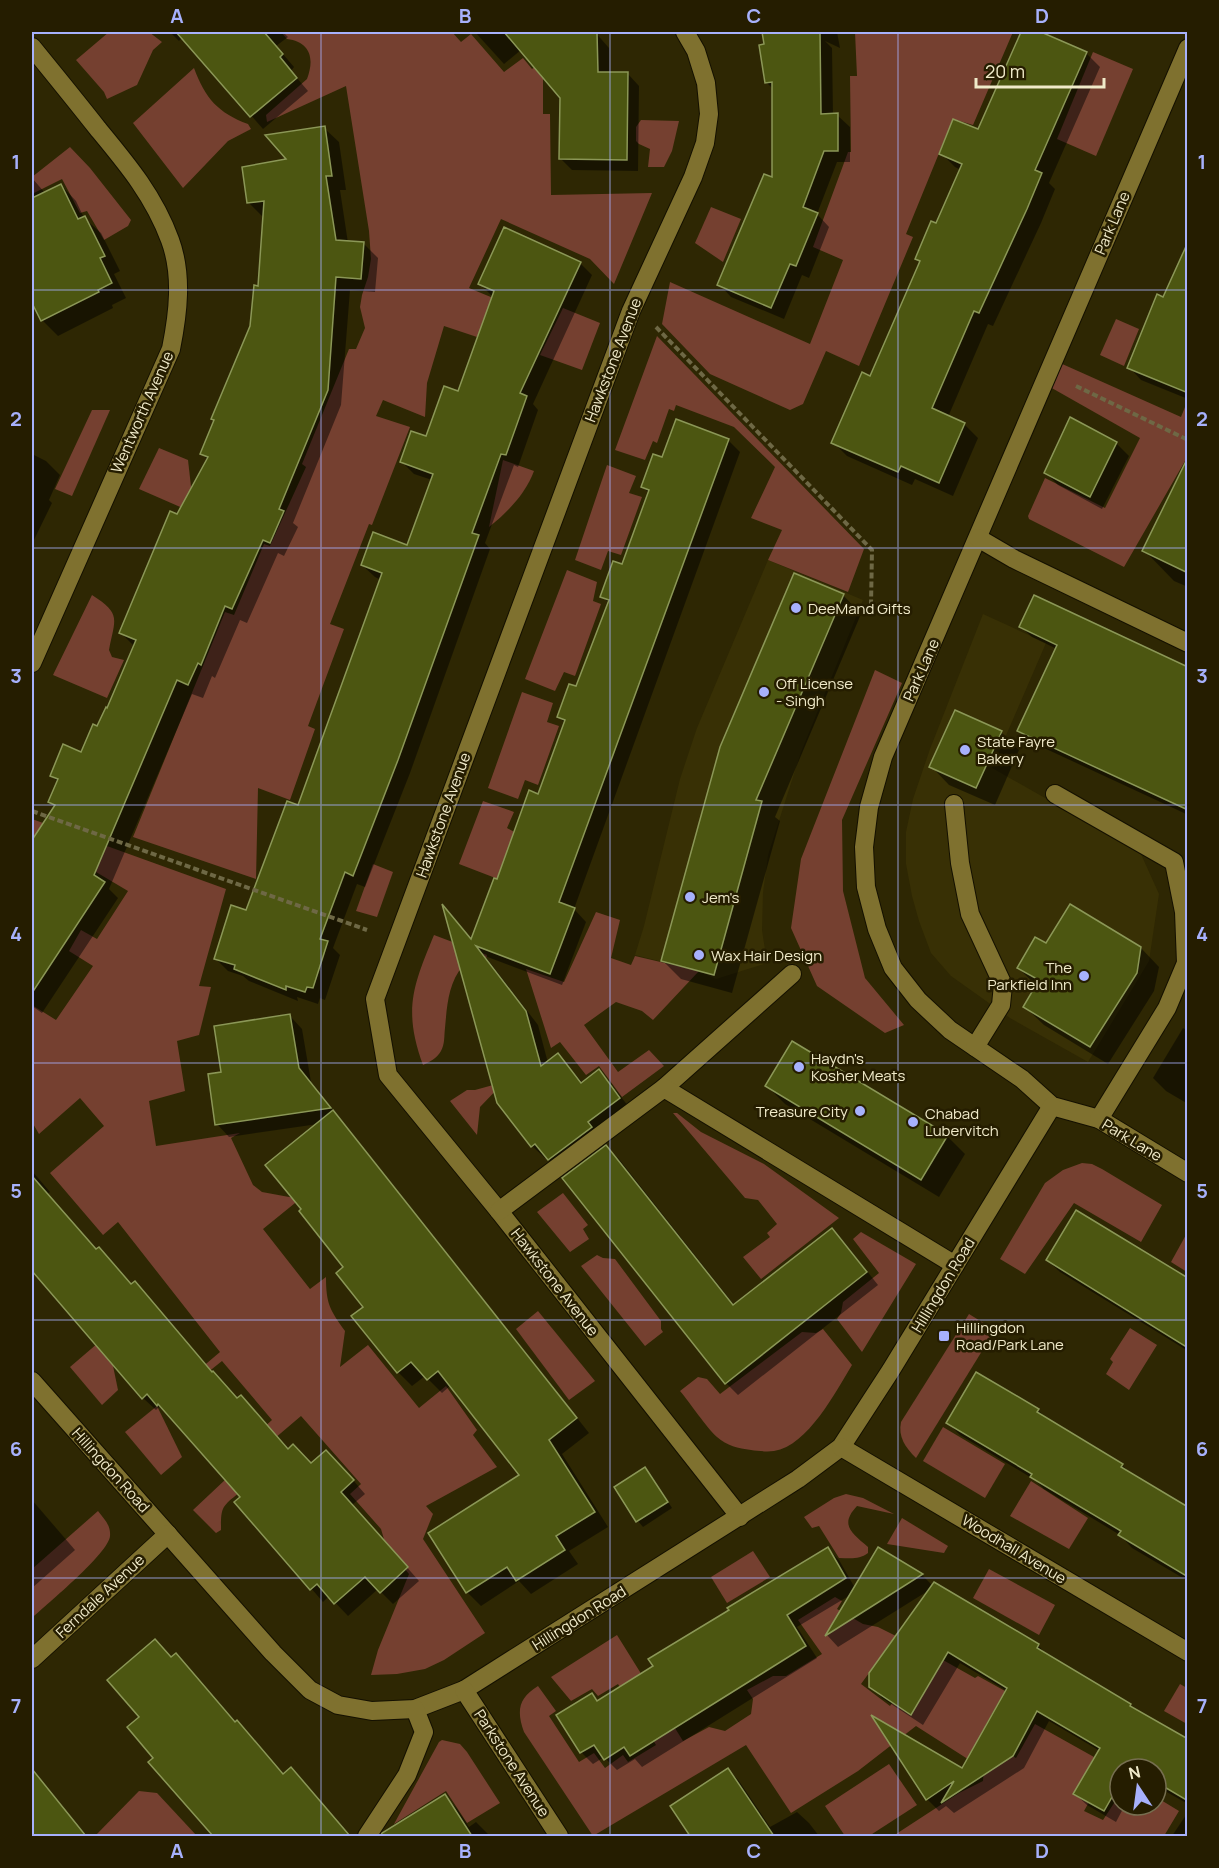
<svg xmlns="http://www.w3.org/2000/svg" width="1219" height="1868" font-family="Manrope,sans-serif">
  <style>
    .built { fill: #383005 }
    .green { fill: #754030 }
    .shadow { fill: #0007 }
    .building { fill: #4c5611; stroke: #8b9757; stroke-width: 1.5 }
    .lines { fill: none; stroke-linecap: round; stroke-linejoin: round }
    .minor-casing { stroke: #141000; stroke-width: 20 }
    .path { stroke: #6e6845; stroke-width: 4; stroke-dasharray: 6 3; stroke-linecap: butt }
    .minor { stroke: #7f712f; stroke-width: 18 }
    .grid { fill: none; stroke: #a7b1fc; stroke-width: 1.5; stroke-opacity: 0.55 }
    .poi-dot { fill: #a7b1fc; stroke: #251d00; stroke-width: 2 }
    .labels { text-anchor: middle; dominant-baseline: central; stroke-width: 5; stroke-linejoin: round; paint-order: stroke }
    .street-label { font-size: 15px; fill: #f0eac9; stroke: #251d00 }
    .poi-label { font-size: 15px; fill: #f0eac9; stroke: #251d00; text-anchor: start }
    .neatline { fill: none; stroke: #a7b1fc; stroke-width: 2 }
    .grid-label { font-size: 20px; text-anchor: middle; font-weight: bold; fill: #a7b1fc }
  </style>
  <rect width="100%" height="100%" fill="#2e2703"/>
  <g class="built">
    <polygon points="768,560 863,600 801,752 768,855 763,893 762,930 767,963 716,979 699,971 635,955 644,926 680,779 697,728"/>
    <polygon points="983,614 1046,643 992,768 1140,852 1159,894 1149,961 1088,1062 1010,1018 951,976 931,953 919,921 912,896 906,864 906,832 913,799 930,749"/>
  </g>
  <g class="green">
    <polygon points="109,32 149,32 162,42 153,50 137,85 107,99 104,92 76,60"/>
    <path d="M281,32H452L461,42L471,34L504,72L523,58L532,69L543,61V114H550L551,195L652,193L614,284L590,259L501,219L469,288L498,300L477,337L444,326L427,383L425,417L383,400L376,416L410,427L372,525L369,524L330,624L344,629L308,726L315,729L290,800L258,788L256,879L133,837L225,612L234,615L264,544L270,546L306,467L302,464L349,349H356L365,328L360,307L362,295L368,277L371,259L369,231L346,86L267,122L266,115L307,79C315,58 310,42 287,39Z"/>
    <polygon points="855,32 1013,32 973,125 953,119 906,234 913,237 859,366 826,351 803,404 790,410 710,374 662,324 670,282 810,344 843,260 813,247 848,152 851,152 850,76 857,76"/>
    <polygon points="1093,52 1133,69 1096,156 1057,139"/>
    <path d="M194,68C205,98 218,113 248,124L251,129L228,141L183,188L133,123Z"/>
    <polygon points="641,120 679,121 672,151 664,167 648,167 650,149 639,144 636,141 636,127"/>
    <polygon points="70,147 90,168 131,220 128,226 104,240 87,211 80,213 62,179 32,194 32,177"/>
    <polygon points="711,207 741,219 723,262 695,243"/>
    <polygon points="563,308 600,323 582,370 540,355"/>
    <polygon points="1116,319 1139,329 1124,366 1100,355"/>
    <polygon points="657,336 864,549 848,592 768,560 782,530 751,518 775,467 734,427 676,405 674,411 669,409 657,443 653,441 645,460 615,450"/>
    <polygon points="1060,363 1181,417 1187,402 1187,462 1185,461 1124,567 1029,519 1028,516 1045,478 1105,508 1140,438 1050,387"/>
    <polygon points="92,410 110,410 72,496 55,489"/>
    <polygon points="159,448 188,460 194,513 139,489"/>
    <path d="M503,460L534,471C526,493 508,512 489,527Z"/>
    <polygon points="607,465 636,476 629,493 642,497 621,555 608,551 601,570 575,560"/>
    <polygon points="567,570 597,582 593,601 601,604 575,676 564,672 555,691 525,679"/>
    <path d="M92,595C122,614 115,619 109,650L112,657L124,660L107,698L53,675Z"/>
    <polygon points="875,670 902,683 842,820 843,891 865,978 904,1025 885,1033 817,986 791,928 801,859"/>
    <polygon points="522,692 553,703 547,722 559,726 538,785 525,780 518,799 488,788"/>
    <polygon points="483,801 514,812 507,828 516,833 498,879 459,864"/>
    <path d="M32,819L226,889L199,986L211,987L199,1035L177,1041L185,1091L149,1101L156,1146L240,1133L231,1138L253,1185L262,1192L300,1199L263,1229L310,1289L326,1277C326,1304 330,1310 345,1331L340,1367L368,1345L419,1408L446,1386L477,1430L473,1435L497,1467L426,1506L433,1514L423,1539L485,1633L444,1660L425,1669L397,1674L371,1675L378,1650L409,1574L386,1546L381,1529L350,1494L361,1484L301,1416L261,1450L251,1439L272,1420L222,1361L167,1405L161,1402L220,1352L118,1222L103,1235L50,1173L104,1126L80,1098L39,1134L32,1122V1005L56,1020L93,966L69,951L81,930L97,939L128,891L32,834Z"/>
    <polygon points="373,864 393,872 377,917 356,911"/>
    <polygon points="596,912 620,920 611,958 631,965 635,956 699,971 653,1020 642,1011 616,1002 584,1025 618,1072 649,1050 664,1066 622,1097 599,1066 586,1075 560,1042 551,1048 526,969 564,982"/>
    <path d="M434,935L487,955L483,969L463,966C448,983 447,1007 445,1028C444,1036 445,1044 441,1051C437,1058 430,1062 423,1065C403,1010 413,986 434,935Z"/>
    <polygon points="504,1082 480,1107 477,1135 450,1101 467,1090 475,1090"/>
    <polygon points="673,1113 677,1113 701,1132 764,1164 839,1218 761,1279 743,1257 770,1237 767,1233 777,1224 758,1200 745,1198"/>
    <polygon points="1082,1163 1092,1164 1102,1169 1162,1205 1141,1242 1074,1203 1025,1274 1000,1259 1045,1183 1063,1170"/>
    <polygon points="563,1193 588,1225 583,1229 589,1239 570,1252 537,1212"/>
    <polygon points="861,1232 916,1264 862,1352 837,1319 841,1313 843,1302 879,1273 853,1239"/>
    <polygon points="1187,1233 1188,1272 1187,1272 1171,1262"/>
    <polygon points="597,1255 603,1258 615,1259 661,1321 661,1329 663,1332 645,1346 581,1266"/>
    <polygon points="538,1311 595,1381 569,1400 516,1329"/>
    <path d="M969,1314L995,1330L916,1458C905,1447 898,1437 901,1422Z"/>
    <polygon points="1130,1328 1157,1345 1129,1390 1106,1374 1113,1362 1110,1359"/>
    <path d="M823,1329L852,1365C836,1391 808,1446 774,1451C767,1452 758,1451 751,1450C738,1448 727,1446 717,1437C706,1427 691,1404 680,1391L698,1377L707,1379L720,1394L802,1332L816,1333Z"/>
    <polygon points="98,1343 112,1361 118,1390 102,1405 70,1367"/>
    <polygon points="157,1406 182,1457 161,1475 125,1432"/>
    <polygon points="943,1427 1005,1464 985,1498 923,1461"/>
    <path d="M226,1479L239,1493C221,1507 221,1508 221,1530L216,1533L193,1510Z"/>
    <polygon points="1031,1481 1088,1518 1069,1549 1010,1516"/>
    <path d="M846,1494L863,1498L894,1514L857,1506C839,1525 852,1533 868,1547V1553C859,1560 850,1558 839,1558L819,1526L812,1528L804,1517L834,1498Z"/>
    <path d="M98,1511C104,1519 111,1525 110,1536C109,1553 47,1604 32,1618V1569Z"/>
    <polygon points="902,1518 948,1546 944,1553 887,1544"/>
    <polygon points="753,1551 770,1577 727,1603 711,1577"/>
    <polygon points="989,1569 1055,1605 1039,1635 973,1598"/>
    <path d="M835,1597L842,1601L837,1609L863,1624L878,1627L896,1636L861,1684L890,1706L908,1680L943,1660L975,1678L978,1676L1005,1691L985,1726L1002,1735L996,1747L1016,1758L1035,1724L1094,1757L1074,1794L1089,1802L1084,1811L1103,1820L1120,1794V1805H1156V1797L1179,1811L1164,1836H1060L1052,1834L1044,1836H893L959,1793L983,1781L984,1767L974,1763L916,1726L858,1771L791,1813L746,1745L593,1836L524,1732C516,1710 519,1698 538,1686L556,1711L549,1716L579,1762L594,1753L605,1768L623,1755L628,1762L656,1745L618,1684L598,1696L592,1689L571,1701L551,1677L617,1635L683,1741L709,1727L725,1731L751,1714L753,1699L747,1690L773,1676H786L822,1654L798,1620Z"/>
    <polygon points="1180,1684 1187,1688 1187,1724 1164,1711"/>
    <polygon points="442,1740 460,1744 467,1752 500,1803 467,1823 446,1791 394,1824 439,1742"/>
    <polygon points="889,1764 917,1805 869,1836 845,1836 825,1806"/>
    <polygon points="139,1791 157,1793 197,1836 95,1836"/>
  </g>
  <g class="shadow">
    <polygon points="170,32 283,32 288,37 276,46 294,67 291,71 308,91 263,129 183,37 179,41"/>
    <polygon points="475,32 595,32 609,48 609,74 628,74 639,86 638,171 572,170 560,158 561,98 521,50 504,64"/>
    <polygon points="809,32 837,32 840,48 825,41 832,48 833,115 837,115 850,127 850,162 837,162 817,214 829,227 809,278 802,275 784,319 731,297 719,284 774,179 774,90 766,82 818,36"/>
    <polygon points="1022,32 1038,32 1086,53 1100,67 1049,183 1055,189 1041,223 993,326 988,324 948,417 964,424 978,438 953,496 915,479 912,485 847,456 833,442 871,377 921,262 917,258 937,225 961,170 955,167 941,153 978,131"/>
    <polygon points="324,128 339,142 346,190 340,190 348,243 364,244 378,258 375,292 350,290 341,405 293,523 298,527 284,556 278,553 247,623 240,620 215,678 212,676 203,698 192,694 109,889 118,898 42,1013 32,1006 32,842 55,807 50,801 58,782 52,776 82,754 108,710 135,647 120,632 177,516 208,460 201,453 251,327 259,288 263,217 249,203 289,161"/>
    <polygon points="32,178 45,193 61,185 76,201 84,218 101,233 120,271 114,274 126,298 112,305 113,308 58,336 42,320 32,299 32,272 37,269 32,258"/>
    <polygon points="1188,246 1188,399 1141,380 1129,367 1164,299"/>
    <polygon points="580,263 592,275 533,404 538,410 518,467 514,465 485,543 490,549 410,773 365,887 357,884 333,948 340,955 325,1000 320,998 318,1004 297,997 298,1001 249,981 243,976 228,971 215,958 247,911 299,807 381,580 375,577 362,565 408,546 432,480 414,474 402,462 427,438 459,393 493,297 480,284"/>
    <polygon points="1070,420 1116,443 1129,456 1102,509 1058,485 1046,473"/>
    <polygon points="728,440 740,452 574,909 586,922 562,985 485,956 538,1025 548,1063 558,1055 583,1083 599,1071 611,1084 632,1111 561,1172 547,1157 545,1158 532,1146 445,909 472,940 539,796 565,723 559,717 577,688 609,603 602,596 622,566 649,493 643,487 663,459"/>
    <polygon points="32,454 46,461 60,475 49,500 52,503 32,544"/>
    <polygon points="1188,490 1188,587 1174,581 1144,550"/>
    <polygon points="843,595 861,614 775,817 780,821 732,993 681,979 663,961"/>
    <polygon points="1021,627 1188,668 1188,816 1184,813 1029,741 1019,731 1057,649 1032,637"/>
    <polygon points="1001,732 1019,750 995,805 949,785 931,766"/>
    <polygon points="1047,945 1141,948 1159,967 1154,991 1108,1064 1044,1025 1025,1007 1037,986 1018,968"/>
    <polygon points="290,1016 302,1029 311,1082 589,1433 562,1454 608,1527 569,1551 578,1564 531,1594 519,1581 481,1606 467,1592 521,1475 451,1385 442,1393 425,1376 412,1386 398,1372 345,1267 318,1124 229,1137 217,1124 223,1073"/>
    <polygon points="1183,1028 1188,1031 1188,1104 1166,1091 1153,1078"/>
    <polygon points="766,1085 947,1136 965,1154 939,1197 785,1104"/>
    <polygon points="606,1147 619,1159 735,1306 832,1230 844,1242 878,1285 738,1395 726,1383"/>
    <polygon points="32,1171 50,1192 47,1194 97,1250 132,1286 135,1283 147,1295 213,1373 288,1450 311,1465 339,1464 365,1494 352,1505 419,1581 393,1604 378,1589 348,1616 329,1596 323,1602 236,1502 242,1497 171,1417 160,1406 156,1410 143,1398 54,1295 32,1272"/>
    <polygon points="1047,1260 1188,1280 1188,1351 1060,1272"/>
    <polygon points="1038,1410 1047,1419 1122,1465 1135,1478 1188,1509 1188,1581 1132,1548 1120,1535 1044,1489 1035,1480 960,1435 948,1423"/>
    <polygon points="645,1469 651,1475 672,1508 643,1527 638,1521 616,1487"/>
    <polygon points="32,1500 75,1550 32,1588"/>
    <polygon points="827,1548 839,1560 855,1588 879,1549 922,1575 933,1586 1038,1645 1049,1658 1188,1740 1188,1804 1156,1786 1156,1769 1120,1769 1120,1805 1125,1805 1116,1822 1087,1805 1075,1794 1100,1751 1049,1721 1024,1768 954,1813 946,1806 939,1811 927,1799 875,1720 962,1770 1007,1691 960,1663 923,1725 882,1698 871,1686 931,1589 838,1647 827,1635 852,1594 797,1627 817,1658 642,1767 635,1759 617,1770 604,1757 593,1764 581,1752 592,1695 599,1702 655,1667 731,1611"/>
    <polygon points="176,1655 284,1775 350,1836 214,1836 150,1763 155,1758 141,1717 172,1659"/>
    <polygon points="728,1769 739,1781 770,1827 797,1812 809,1823 819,1836 691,1836 672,1807"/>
    <polygon points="46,1789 61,1805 87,1836 32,1836 32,1801"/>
    <polygon points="445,1796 457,1809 469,1827 476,1822 490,1836 391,1836 388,1831"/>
    <polygon points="1188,1812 1188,1836 1172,1836"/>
  </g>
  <g class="building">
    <polygon points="176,32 264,32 283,54 280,57 297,78 250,117"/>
    <polygon points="504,32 597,32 598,72 628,72 627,160 559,159 560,98"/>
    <polygon points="762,32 820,32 821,114 838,113 838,151 824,151 803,207 818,213 796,266 790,264 771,308 717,285 764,174 772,177 772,82 765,83 759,45 764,44"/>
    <polygon points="1021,32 1041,32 1087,52 1035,170 1042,173 1027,209 979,313 974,311 932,408 965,423 939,483 901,466 898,472 831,443 862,372 870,376 920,261 915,259 931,221 936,223 962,164 939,154 953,119 978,129"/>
    <polygon points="325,126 332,176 326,176 336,240 364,242 361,279 336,277 328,390 279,509 284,511 270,543 263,540 232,609 225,606 201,665 198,663 188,685 177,680 94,875 105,882 32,993 32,840 55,805 48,802 58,779 50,776 63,744 81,752 93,724 97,726 106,707 107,708 136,640 119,633 170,511 177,514 208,457 200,454 214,420 211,419 250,326 254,285 258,286 264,201 247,203 242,167 286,159 265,135"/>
    <polygon points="61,184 78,219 85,216 105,256 100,258 112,283 98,290 99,292 41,321 32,303 32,198"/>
    <polygon points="504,227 581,262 520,393 527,396 506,455 501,454 472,533 479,535 398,760 353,876 345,872 320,939 328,941 313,988 307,987 305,992 286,986 286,990 234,969 235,965 214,959 231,905 246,910 287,801 298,805 382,573 361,565 373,532 407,545 433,474 400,462 411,431 426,436 444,386 458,391 494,291 478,284"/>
    <polygon points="1188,242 1188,393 1127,368 1157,294 1163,297"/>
    <polygon points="1070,417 1117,442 1090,497 1044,473"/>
    <polygon points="676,419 729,439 559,902 575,908 550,974 476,946 526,1011 541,1066 558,1053 581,1083 599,1069 620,1098 588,1122 592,1127 548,1160 535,1144 531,1147 497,1103 442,904 471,939 494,878 497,879 529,790 538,794 565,720 557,717 569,684 576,686 609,600 600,597 613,561 622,564 649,490 641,487 653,454 662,457"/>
    <polygon points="1188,457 1188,573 1142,551"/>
    <polygon points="794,573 844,594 756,800 762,801 714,975 661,961 720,747"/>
    <polygon points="1034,595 1188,667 1188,810 1017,731 1057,645 1019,627"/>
    <polygon points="955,710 1002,731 976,788 929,767"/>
    <polygon points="1070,904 1141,947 1137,973 1090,1047 1023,1007 1039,980 1017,968 1035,937 1046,943"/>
    <polygon points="290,1014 299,1068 331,1108 215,1125 208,1074 221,1072 214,1026"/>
    <polygon points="792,1041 948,1135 921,1180 765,1086"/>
    <polygon points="333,1110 577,1418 549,1440 595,1512 556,1536 565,1550 516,1581 507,1567 466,1593 428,1533 519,1475 438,1371 427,1380 411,1362 397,1373 351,1316 363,1307 336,1273 343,1267 299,1211 301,1209 265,1165"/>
    <polygon points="606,1145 733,1305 832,1228 867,1272 725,1384 562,1178"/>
    <polygon points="32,1176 96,1249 99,1247 131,1284 135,1281 212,1372 213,1371 237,1398 241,1395 288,1449 293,1444 311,1463 326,1450 354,1480 341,1492 408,1567 380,1593 365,1577 334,1604 317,1584 310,1590 234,1502 240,1497 158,1404 157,1406 147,1394 142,1399 32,1271"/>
    <polygon points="1076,1210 1188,1278 1188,1348 1046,1260"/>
    <polygon points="976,1372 1039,1409 1037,1412 1123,1464 1121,1467 1188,1507 1188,1577 1118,1535 1121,1531 1030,1477 1032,1474 946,1423"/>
    <polygon points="645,1467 668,1502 636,1522 614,1487"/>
    <polygon points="828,1547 846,1578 787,1615 806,1646 630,1756 624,1747 604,1760 594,1745 580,1753 556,1715 592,1693 597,1701 653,1666 648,1659 729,1610 727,1608"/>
    <polygon points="878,1547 923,1574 825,1636"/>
    <polygon points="934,1582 1039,1644 1037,1648 1131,1704 1130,1706 1188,1739 1188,1801 1156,1782 1156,1769 1134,1769 1129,1766 1128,1769 1120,1769 1120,1783 1104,1811 1073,1794 1100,1748 1037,1711 1013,1756 941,1803 954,1781 926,1800 871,1715 962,1768 1007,1688 948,1652 911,1715 869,1687 869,1673"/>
    <polygon points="155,1639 171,1657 176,1653 235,1722 237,1720 283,1774 291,1767 350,1836 213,1836 148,1762 153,1758 127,1727 139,1717 107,1680"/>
    <polygon points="728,1768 774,1836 690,1836 670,1806"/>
    <polygon points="32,1769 86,1836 32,1836"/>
    <polygon points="445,1794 472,1836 380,1836 382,1833"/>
  </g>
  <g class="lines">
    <defs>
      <g id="minor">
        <polyline points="685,32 696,51 706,83 709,114 705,143 693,177 631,311 375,999 388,1075 499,1211 740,1517"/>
        <path d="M32,47C54,74 76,101 98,129C127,164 154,196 170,240C183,275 178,314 171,349L32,663"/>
        <polyline points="1188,48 883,757 869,807 864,847 866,887 877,929 893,968 918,1000 950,1030 1022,1079 1052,1106 1099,1119 1188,1173"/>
        <polyline points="978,538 1014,559 1188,643"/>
        <polyline points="1055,794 1174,862 1184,912 1186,963 1167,1008 1099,1119"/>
        <polyline points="954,804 960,863 970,914 1003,985 1001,1005 975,1047"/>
        <polyline points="664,1088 792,974"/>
        <polyline points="499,1211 664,1088 955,1265"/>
        <polyline points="32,1381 273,1653 310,1690 338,1705 372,1711 415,1709 464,1690 798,1479 841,1447 891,1370 1052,1106"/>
        <polyline points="841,1447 1188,1652"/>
        <polyline points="32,1659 168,1534"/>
        <polyline points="464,1690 559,1836"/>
        <polyline points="367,1836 407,1775 424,1732 415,1709"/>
      </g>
    </defs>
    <use href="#minor" class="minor-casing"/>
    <g class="path">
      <polyline points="656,327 872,550 871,605"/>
      <polyline points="1076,386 1188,440"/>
      <polyline points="32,811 367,930"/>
    </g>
    <use href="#minor" class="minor"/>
  </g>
  <path class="grid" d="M321,32V1836M610,32V1836M898,32V1836M32,290H1188M32,548H1188M32,805H1188M32,1063H1188M32,1320H1188M32,1578H1188"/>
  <g class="poi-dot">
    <circle cx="796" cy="608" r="6"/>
    <circle cx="764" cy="692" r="6"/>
    <circle cx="965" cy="750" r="6"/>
    <circle cx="690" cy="897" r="6"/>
    <circle cx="699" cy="955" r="6"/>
    <circle cx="1084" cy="976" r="6"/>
    <circle cx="799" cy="1067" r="6"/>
    <circle cx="860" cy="1111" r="6"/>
    <circle cx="913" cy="1122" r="6"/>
    <rect x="938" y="1330" width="12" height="12" rx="3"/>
  </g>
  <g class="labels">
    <g class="street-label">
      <text transform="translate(1112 223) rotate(-67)">Park Lane</text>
      <text transform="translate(613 360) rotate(-69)">Hawkstone Avenue</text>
      <text transform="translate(142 412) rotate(-66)">Wentworth Avenue</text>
      <text transform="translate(921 670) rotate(-66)">Park Lane</text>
      <text transform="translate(443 815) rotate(-70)">Hawkstone Avenue</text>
      <text transform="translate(1132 1140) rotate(31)">Park Lane</text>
      <text transform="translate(555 1282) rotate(52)">Hawkstone Avenue</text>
      <text transform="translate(943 1285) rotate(-59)">Hillingdon Road</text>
      <text transform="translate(111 1470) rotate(48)">Hillingdon Road</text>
      <text transform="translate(1014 1549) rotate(31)">Woodhall Avenue</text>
      <text transform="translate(100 1596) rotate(-43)">Ferndale Avenue</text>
      <text transform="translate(579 1618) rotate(-32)">Hillingdon Road</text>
      <text transform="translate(512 1763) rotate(57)">Parkstone Avenue</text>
    </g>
    <g class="poi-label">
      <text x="808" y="608">DeeMand Gifts</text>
      <text x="776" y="683">Off License<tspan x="776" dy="17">- Singh</tspan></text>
      <text x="977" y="741">State Fayre<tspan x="977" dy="17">Bakery</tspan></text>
      <text x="702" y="897">Jem's</text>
      <text x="711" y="955">Wax Hair Design</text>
      <text x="1072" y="967" text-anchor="end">The<tspan x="1072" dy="17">Parkfield Inn</tspan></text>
      <text x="811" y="1058">Haydn's<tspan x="811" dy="17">Kosher Meats</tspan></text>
      <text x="848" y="1111" text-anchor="end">Treasure City</text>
      <text x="925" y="1113">Chabad<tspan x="925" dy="17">Lubervitch</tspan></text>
      <text x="956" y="1327">Hillingdon<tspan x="956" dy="17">Road/Park Lane</tspan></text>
    </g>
  </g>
  <rect width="1219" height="1868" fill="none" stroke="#251d00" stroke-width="66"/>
  <g transform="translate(1138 1787) rotate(347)"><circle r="28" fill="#251d00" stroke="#766f50" stroke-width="1.5"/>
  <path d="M0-4.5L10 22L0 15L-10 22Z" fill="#a7b1fc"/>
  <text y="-9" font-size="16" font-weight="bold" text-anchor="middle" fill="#f0eac9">N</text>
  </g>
  <path d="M976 78v9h128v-9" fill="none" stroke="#f0eac9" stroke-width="3"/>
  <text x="985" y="78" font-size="18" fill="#f0eac9" stroke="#251d00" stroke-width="4.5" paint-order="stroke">20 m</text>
  <rect x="33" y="33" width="1153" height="1802" class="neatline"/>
  <g class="grid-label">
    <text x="177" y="23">A</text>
    <text x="465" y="23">B</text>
    <text x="754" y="23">C</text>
    <text x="1042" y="23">D</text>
    <text x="16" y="169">1</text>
    <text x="1202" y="169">1</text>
    <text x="16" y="426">2</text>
    <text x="1202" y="426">2</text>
    <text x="16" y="683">3</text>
    <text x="1202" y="683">3</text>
    <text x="16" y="941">4</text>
    <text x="1202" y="941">4</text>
    <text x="16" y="1198">5</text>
    <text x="1202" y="1198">5</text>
    <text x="16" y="1456">6</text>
    <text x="1202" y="1456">6</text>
    <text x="16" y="1713">7</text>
    <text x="1202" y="1713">7</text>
    <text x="177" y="1858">A</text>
    <text x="465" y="1858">B</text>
    <text x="754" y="1858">C</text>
    <text x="1042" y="1858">D</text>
  </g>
</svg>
